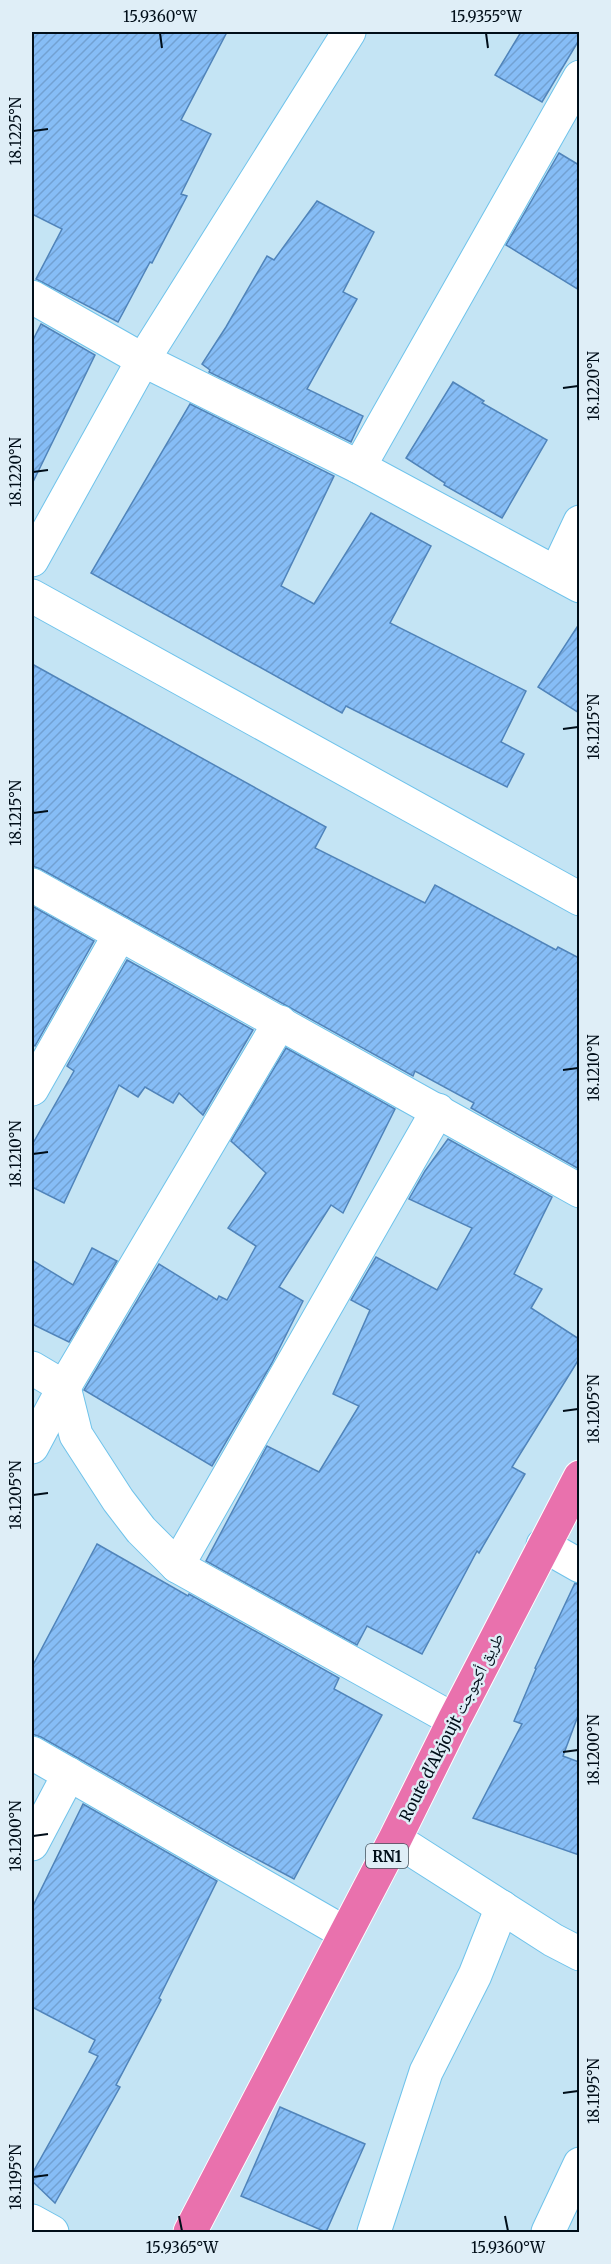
<svg xmlns="http://www.w3.org/2000/svg" width="611" height="2264" font-family="Merriweather,'Noto Naskh Arabic',serif">
  <style>
    .building { fill: url(#building-hatch); stroke: #5084ba; stroke-width: 1.5 }
    .lines { fill: none; stroke-linecap: round; stroke-linejoin: round }
    .minor-casing { stroke: #6fc3eb; stroke-width: 35 }
    .highway-casing { stroke: #fff; stroke-width: 35 }
    .minor { stroke: #fff; stroke-width: 33 }
    .highway { stroke: #e971ad; stroke-width: 33 }
    .ticks { fill: none; stroke: #000e19; stroke-width: 2 }
    .labels { text-anchor: middle; dominant-baseline: central; stroke-width: 5; stroke-linejoin: round; paint-order: stroke }
    .shield { fill: #dfeef7; stroke: #43515c; stroke-width: 1.5 }
    .shield-label { font-size: 15px; font-weight: bold; fill: #000e19 }
    .street-label { font-size: 16px; fill: #000e19; stroke: #dfeef7 }
    .neatline { fill: none; stroke: #000e19; stroke-width: 2 }
    .ticks-label { font-size: 15px; text-anchor: middle; fill: #000e19 }
  </style>
  <defs>
    <pattern id="building-hatch" width="6" height="6" patternUnits="userSpaceOnUse" patternTransform="scale(1.5)"><rect width="6" height="6" fill="#86bdf6"/><path d="M-1 1l2-2M0 6l6-6M5 7l2-2" fill="none" stroke="#72a1d2"/></pattern>
  </defs>
  <rect width="100%" height="100%" fill="#c4e4f4"/>
  <g class="building">
    <polygon points="32,32 227,32 181,120 211,134 181,194 187,196 152,263 150,262 118,322 36,279 62,229 32,214"/>
    <polygon points="521,32 579,32 579,40 542,102 495,75"/>
    <polygon points="559,153 579,165 579,290 506,245"/>
    <polygon points="317,201 374,232 343,292 357,299 307,389 363,416 351,442 209,372 210,370 202,364 226,327 267,256 274,260"/>
    <polygon points="41,324 95,355 32,484 32,342"/>
    <polygon points="453,382 484,401 482,403 547,440 502,518 444,485 445,483 406,458"/>
    <polygon points="190,404 334,476 281,586 314,604 371,513 431,546 390,623 526,691 501,742 524,754 507,787 346,706 342,713 91,573"/>
    <polygon points="579,624 579,713 538,687"/>
    <polygon points="32,664 326,827 315,848 425,903 435,885 556,950 558,947 579,958 579,1169 471,1108 474,1103 415,1071 413,1076 41,869 32,866"/>
    <polygon points="32,906 94,941 35,1046 32,1044"/>
    <polygon points="127,960 253,1030 203,1115 179,1093 173,1103 145,1087 138,1097 119,1085 64,1203 32,1187 32,1145 74,1071 67,1066"/>
    <polygon points="286,1048 395,1109 343,1213 331,1205 279,1287 303,1301 272,1363 212,1466 84,1390 159,1264 217,1300 219,1296 227,1300 256,1246 228,1228 266,1173 231,1141"/>
    <polygon points="448,1139 552,1197 514,1274 542,1289 531,1308 579,1339 579,1359 512,1467 525,1474 479,1553 477,1551 422,1654 367,1626 357,1645 206,1561 267,1446 319,1472 359,1406 333,1394 370,1310 351,1300 376,1257 437,1290 472,1228 409,1199 425,1171"/>
    <polygon points="92,1248 117,1261 69,1342 32,1324 32,1260 73,1285"/>
    <polygon points="97,1544 188,1596 189,1594 339,1678 334,1689 382,1715 294,1879 234,1847 41,1737 32,1734 32,1667"/>
    <polygon points="575,1583 579,1585 579,1713 563,1756 579,1762 579,1855 473,1818 522,1724 514,1721 536,1669 535,1668"/>
    <polygon points="83,1804 217,1881 159,1998 161,2000 116,2085 120,2087 55,2203 32,2181 32,2174 98,2056 89,2052 95,2040 32,2007 32,1908"/>
    <polygon points="280,2107 365,2144 326,2232 241,2196"/>
  </g>
  <g class="lines">
    <defs>
      <g id="minor">
        <polyline points="32,297 143,360 359,467 580,586"/>
        <polyline points="359,467 580,77"/>
        <polyline points="32,560 143,360 349,32"/>
        <polyline points="556,573 580,522"/>
        <polyline points="32,596 580,899"/>
        <polyline points="32,885 580,1191"/>
        <polyline points="32,1089 120,934"/>
        <polyline points="438,1110 177,1566 454,1720"/>
        <polyline points="32,1368 64,1387 76,1435 118,1500 141,1530 177,1566"/>
        <polyline points="32,1447 64,1387 280,1022"/>
        <polyline points="543,1545 580,1566"/>
        <polyline points="32,1753 345,1933"/>
        <polyline points="395,1839 553,1940 580,1954"/>
        <polyline points="32,1844 69,1774"/>
        <polyline points="32,2221 52,2232"/>
        <polyline points="374,2232 426,2072 475,1975 502,1907"/>
        <polyline points="548,2232 580,2164"/>
      </g>
      <polyline id="highway" points="190,2232 395,1839 454,1720 580,1477"/>
    </defs>
    <use href="#minor" class="minor-casing"/>
    <use href="#highway" class="highway-casing"/>
    <use href="#minor" class="minor"/>
    <use href="#highway" class="highway"/>
  </g>
  <path class="ticks" d="M160,33L162,48M486,33L488,48M33,131L48,129M563,388L578,386M33,472L48,470M563,729L578,727M33,813L48,811M563,1070L578,1068M33,1154L48,1152M563,1411L578,1409M33,1495L48,1493M563,1752L578,1750M33,1836L48,1834M563,2093L578,2091M33,2177L48,2175M179,2216L182,2231M505,2216L508,2231"/>
  <g class="labels">
    <rect class="shield" x="366" y="1844" width="42" height="24" rx="4.5"/>
    <g class="shield-label">
      <text x="387" y="1856">RN1</text>
    </g>
    <g class="street-label">
      <text transform="translate(451 1727) rotate(-63)">Route d'Akjoujt طريق أكجوجت</text>
    </g>
  </g>
  <rect width="611" height="2264" fill="none" stroke="#dfeef7" stroke-width="66"/>
  <rect x="33" y="33" width="545" height="2198" class="neatline"/>
  <g class="ticks-label">
    <text x="160" y="22">15.9360°W</text>
    <text x="486" y="22">15.9355°W</text>
    <text transform="translate(16 131) rotate(-90)" y="5">18.1225°N</text>
    <text transform="translate(594 386) rotate(-90)" y="5">18.1220°N</text>
    <text transform="translate(16 472) rotate(-90)" y="5">18.1220°N</text>
    <text transform="translate(594 727) rotate(-90)" y="5">18.1215°N</text>
    <text transform="translate(16 813) rotate(-90)" y="5">18.1215°N</text>
    <text transform="translate(594 1068) rotate(-90)" y="5">18.1210°N</text>
    <text transform="translate(16 1154) rotate(-90)" y="5">18.1210°N</text>
    <text transform="translate(594 1409) rotate(-90)" y="5">18.1205°N</text>
    <text transform="translate(16 1495) rotate(-90)" y="5">18.1205°N</text>
    <text transform="translate(594 1750) rotate(-90)" y="5">18.1200°N</text>
    <text transform="translate(16 1836) rotate(-90)" y="5">18.1200°N</text>
    <text transform="translate(594 2091) rotate(-90)" y="5">18.1195°N</text>
    <text transform="translate(16 2177) rotate(-90)" y="5">18.1195°N</text>
    <text x="182" y="2253">15.9365°W</text>
    <text x="508" y="2253">15.9360°W</text>
  </g>
</svg>
